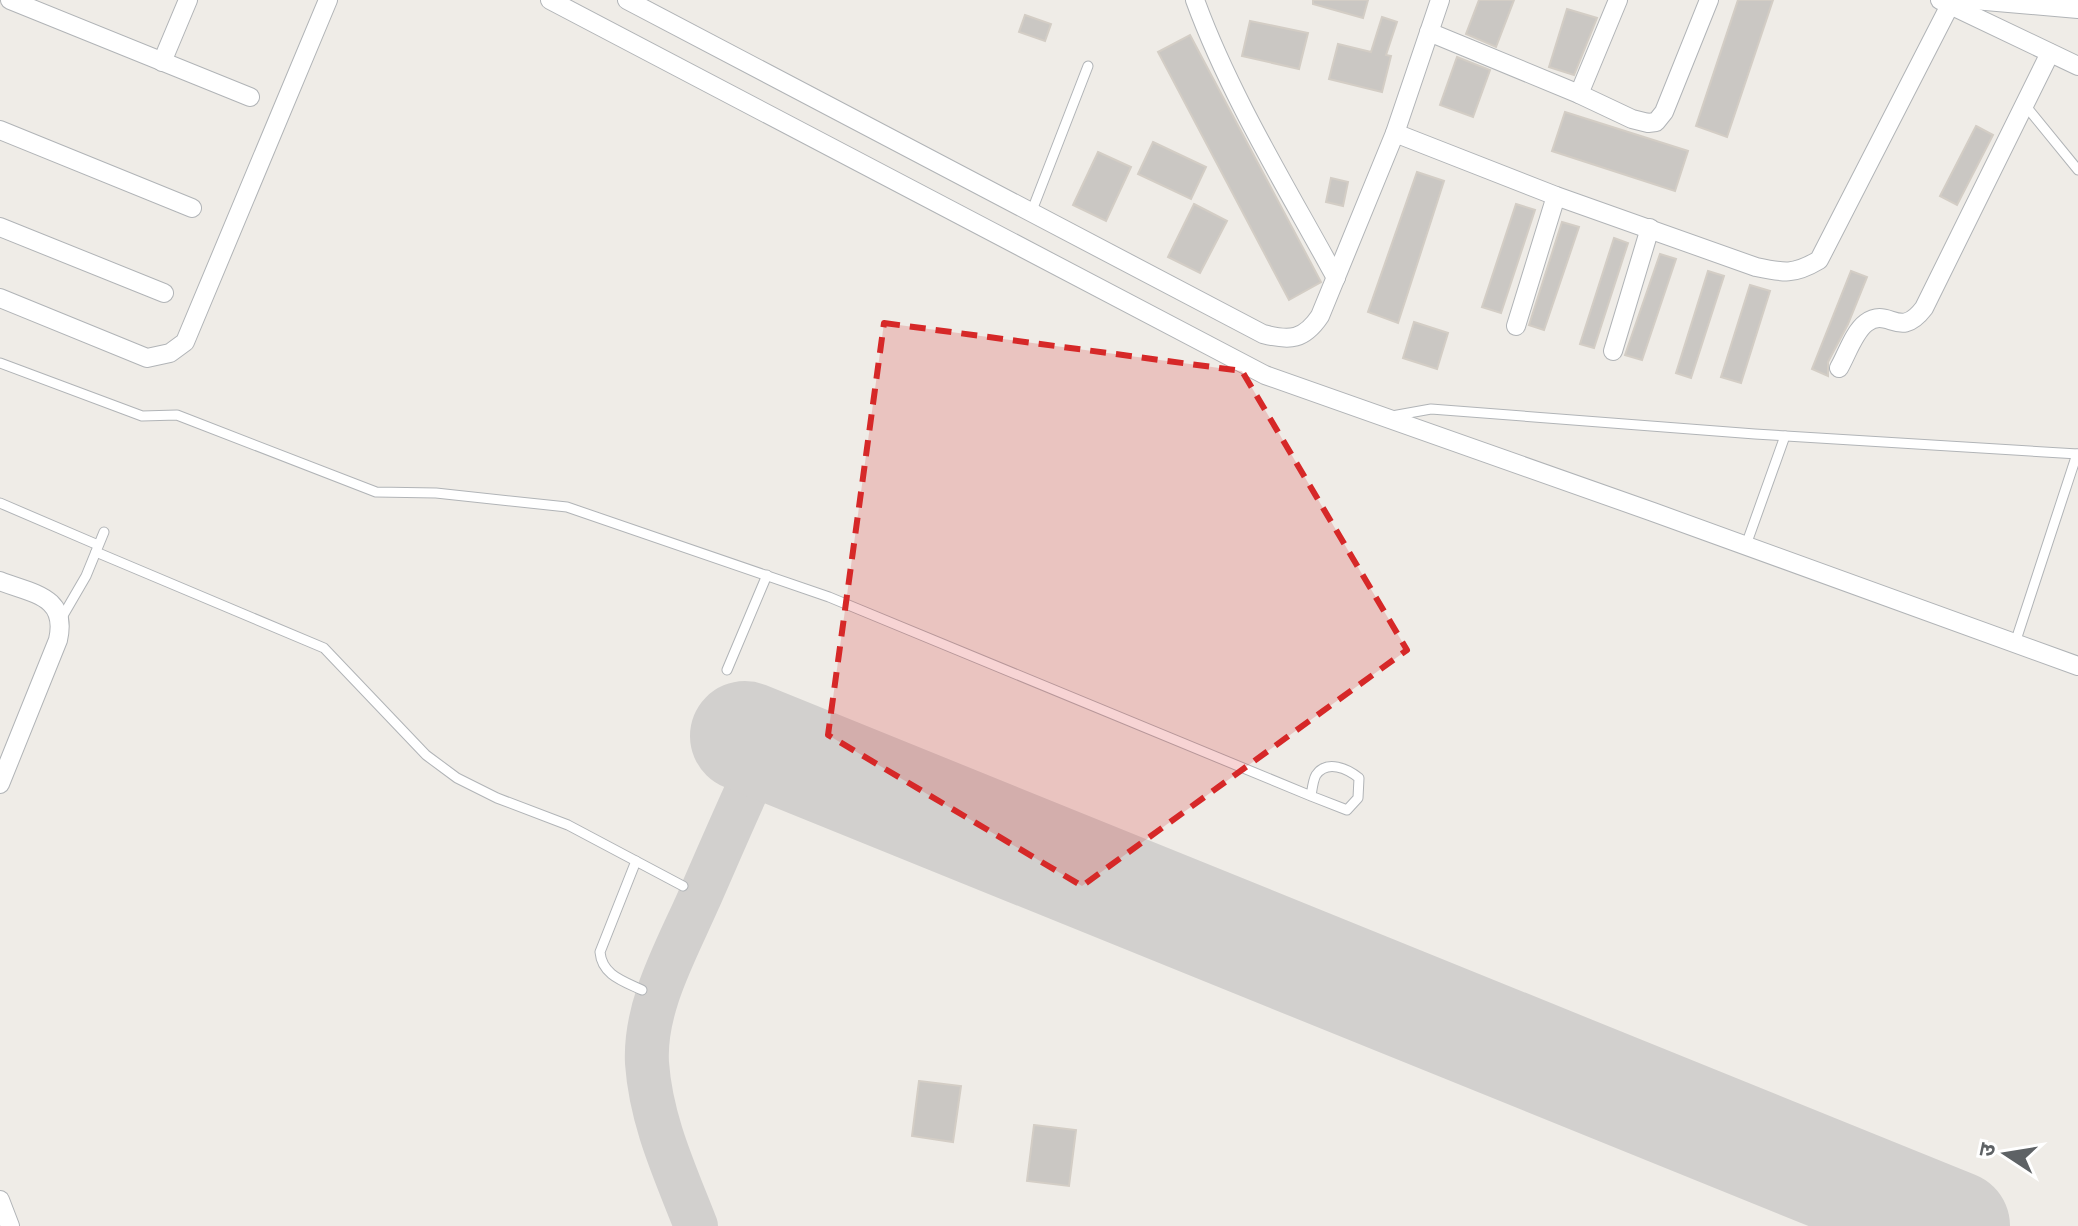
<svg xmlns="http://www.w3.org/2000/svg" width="2078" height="1226" font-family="'PT Sans','Noto Sans Devanagari',sans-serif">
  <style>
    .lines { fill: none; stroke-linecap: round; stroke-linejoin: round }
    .taxiway { stroke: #d2d0ce; stroke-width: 44 }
    .runway { stroke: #d2d0ce; stroke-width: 110 }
    .building { fill: #cac7c3; stroke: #d3cdc5; stroke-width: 2 }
    .service-casing { stroke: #b1b4b7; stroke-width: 11 }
    .minor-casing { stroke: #b1b4b7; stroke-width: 20 }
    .service { stroke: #fff; stroke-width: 9 }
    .minor { stroke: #fff; stroke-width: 18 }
    .marked { fill: #d62828; fill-opacity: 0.2; stroke: #d62828; stroke-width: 6; stroke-dasharray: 16 10; stroke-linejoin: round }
  </style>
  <rect width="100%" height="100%" fill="#efece7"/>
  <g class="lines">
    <path class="taxiway" d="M696,1226C675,1172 651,1121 647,1063C644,1007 676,951 698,901C721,849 743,796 768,745"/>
    <polyline class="runway" points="745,736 1955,1226"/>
  </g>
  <g class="building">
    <polygon points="1313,0 1368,0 1363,18 1313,4"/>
    <polygon points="1479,0 1514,0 1496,47 1466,34"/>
    <polygon points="1738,0 1773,0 1727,137 1696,126"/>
    <polygon points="1567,9 1597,18 1574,75 1549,67"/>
    <polygon points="1025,15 1051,24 1045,41 1019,32"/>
    <polygon points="1382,17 1397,22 1386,55 1391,56 1382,92 1329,79 1338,44 1371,52"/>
    <polygon points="1250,21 1308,33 1299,69 1242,56"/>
    <polygon points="1190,35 1321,282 1289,300 1158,52"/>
    <polygon points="1457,57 1490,70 1473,117 1440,105"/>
    <polygon points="1565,112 1688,151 1675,191 1552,151"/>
    <polygon points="1976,126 1993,135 1957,205 1940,196"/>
    <polygon points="1153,142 1206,167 1191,199 1138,174"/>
    <polygon points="1098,152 1131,167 1106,221 1073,205"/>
    <polygon points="1417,172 1444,181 1398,323 1368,312"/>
    <polygon points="1331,178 1348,182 1343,206 1326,202"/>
    <polygon points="1194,204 1227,221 1200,273 1168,257"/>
    <polygon points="1516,204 1535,210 1501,313 1482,307"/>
    <polygon points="1562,222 1579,227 1544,330 1529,325"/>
    <polygon points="1614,238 1628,243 1594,348 1580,344"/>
    <polygon points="1660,254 1676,259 1642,360 1625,355"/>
    <polygon points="1708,271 1724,276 1691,378 1676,373"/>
    <polygon points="1851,271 1867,277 1848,324 1828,362 1828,376 1812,369"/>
    <polygon points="1750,285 1770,291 1741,383 1721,377"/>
    <polygon points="1414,322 1448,333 1437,369 1403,358"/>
    <polygon points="919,1081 961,1086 953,1142 912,1136"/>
    <polygon points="1034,1125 1076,1130 1069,1186 1027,1181"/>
  </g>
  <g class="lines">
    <defs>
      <g id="service">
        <polyline points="2025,105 2078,170"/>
        <polyline points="1031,213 1088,66"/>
        <path d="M0,363L142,416L177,415L376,492L436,493L567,507L829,597L1311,796L1347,810L1358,798L1359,778C1348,769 1327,759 1316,775C1313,780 1312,790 1311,796"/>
        <polyline points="1392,416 1431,409 1755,434 2078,454"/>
        <polyline points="0,503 98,545"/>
        <polyline points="1746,545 1785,436"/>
        <polyline points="96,552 324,648 426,755 457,778 497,798 568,825 683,886"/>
        <polyline points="61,619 86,576 104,532"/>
        <polyline points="2015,643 2077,454"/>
        <polyline points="727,670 767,575"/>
        <path d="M636,861L600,952C602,975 623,981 642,990"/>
      </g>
      <g id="minor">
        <polyline points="10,0 250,97"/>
        <polyline points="550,0 1265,375 1653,512 2078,666"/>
        <path d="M627,0L1263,334C1290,341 1304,340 1320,316L1395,133L1440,0"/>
        <path d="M1195,0C1230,96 1287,188 1336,278"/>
        <polyline points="1950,5 2078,66"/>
        <polyline points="1950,5 1974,0 2078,9"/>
        <polyline points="1429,32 1579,94 1632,119 1648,123 1656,122 1664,112 1709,0"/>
        <polyline points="162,62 188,0"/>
        <polyline points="1579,94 1618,0"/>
        <polyline points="0,130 192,208"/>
        <path d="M1395,133L1556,196L1756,267C1784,273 1794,275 1819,260L1950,5L1940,0"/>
        <polyline points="0,227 164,293"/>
        <polyline points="0,298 147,358 170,353 185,342 328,0"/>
        <polyline points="1516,326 1556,196"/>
        <polyline points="1613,351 1650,228"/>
        <path d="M1839,368C1847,354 1854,332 1866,323C1889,306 1899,341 1924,308L2050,53"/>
        <path d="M0,581C33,594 68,596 58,640L0,784"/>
        <polyline points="0,1200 10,1226"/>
      </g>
    </defs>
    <use href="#service" class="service-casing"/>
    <use href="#minor" class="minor-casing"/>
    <use href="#service" class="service"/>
    <use href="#minor" class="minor"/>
  </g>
  <path class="marked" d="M884,323L1242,371L1407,650L1082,886L828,735Z"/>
  <g transform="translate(2006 1154) rotate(282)" stroke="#ffffff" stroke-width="6" paint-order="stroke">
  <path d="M0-6L14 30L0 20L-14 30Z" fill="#5e6265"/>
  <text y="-12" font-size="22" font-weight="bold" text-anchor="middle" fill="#5e6265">उ</text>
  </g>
</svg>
